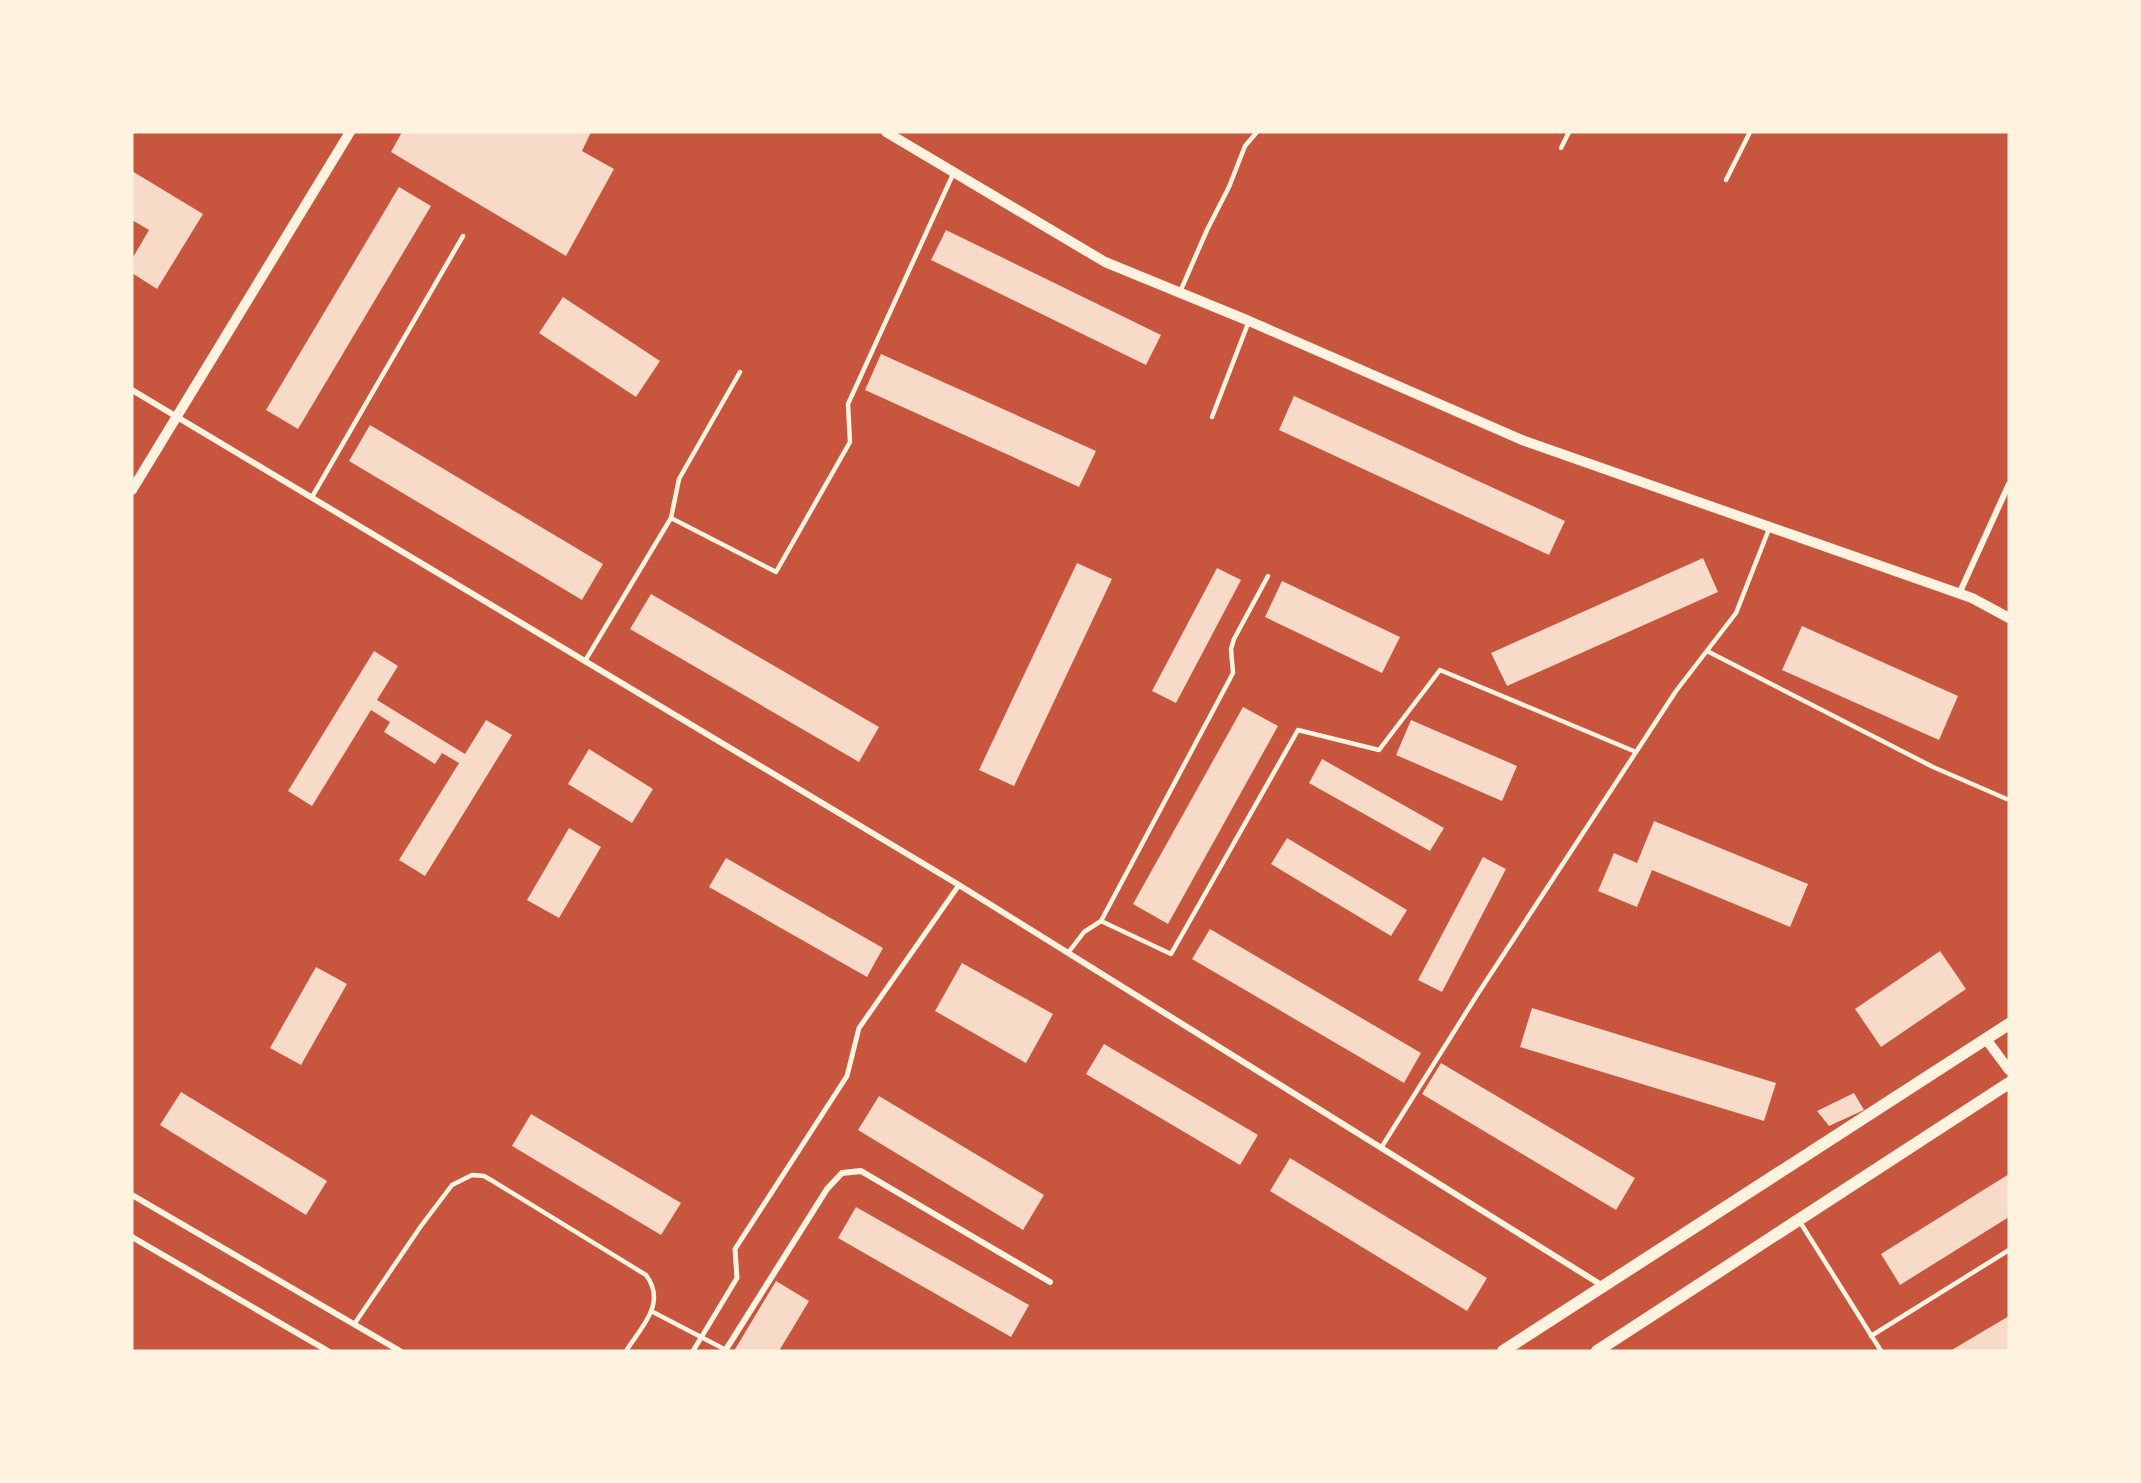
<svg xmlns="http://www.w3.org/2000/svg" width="2141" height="1483" font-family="Raleway,sans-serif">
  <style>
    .building { fill: #f7dbc8 }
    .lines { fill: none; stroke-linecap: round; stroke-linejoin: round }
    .service { stroke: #fff3e0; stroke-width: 4.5 }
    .pedestrian { stroke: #fff3e0; stroke-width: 5 }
    .minor { stroke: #fff3e0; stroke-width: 6 }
    .tertiary { stroke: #fff3e0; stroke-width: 10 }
    .secondary { stroke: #fff3e0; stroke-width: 12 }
  </style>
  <rect width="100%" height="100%" fill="#c8553d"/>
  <g class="building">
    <polygon points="402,132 591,132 582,151 614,169 566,256 391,152"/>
    <polygon points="132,171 203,214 157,289 132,273 132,259 149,230 132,220"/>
    <polygon points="399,187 431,206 298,429 266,410"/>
    <polygon points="946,230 1161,335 1146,365 931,260"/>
    <polygon points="563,297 660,361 636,397 539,333"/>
    <polygon points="881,354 1096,451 1079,487 865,390"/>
    <polygon points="1294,396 1565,521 1549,555 1279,430"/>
    <polygon points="370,425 603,564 582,600 349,461"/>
    <polygon points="1703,558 1718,592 1507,686 1491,653"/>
    <polygon points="1077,563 1112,579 1014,786 979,770"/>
    <polygon points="1217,568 1241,580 1176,703 1152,691"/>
    <polygon points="1282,581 1400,637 1382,673 1265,617"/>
    <polygon points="651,594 879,727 859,762 630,629"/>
    <polygon points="1802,626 1958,696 1939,740 1782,670"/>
    <polygon points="374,651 398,666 377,700 465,754 486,720 512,735 425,876 399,860 459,763 442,753 435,764 384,732 390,722 371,710 312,806 288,791"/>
    <polygon points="1243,707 1278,726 1168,924 1133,904"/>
    <polygon points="1411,720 1517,766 1502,801 1396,755"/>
    <polygon points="589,749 653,789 632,823 568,784"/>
    <polygon points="1322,759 1444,828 1430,851 1309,783"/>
    <polygon points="1654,821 1808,884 1790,927 1652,870 1637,907 1598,891 1614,853 1637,863"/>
    <polygon points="569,828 601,847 559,918 527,900"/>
    <polygon points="1287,838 1407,910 1391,936 1271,864"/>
    <polygon points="1483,857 1506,869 1442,992 1418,980"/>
    <polygon points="726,858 883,948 867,977 709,887"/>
    <polygon points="1210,929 1421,1053 1404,1083 1192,959"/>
    <polygon points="1940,951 1966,989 1881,1047 1855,1009"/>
    <polygon points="962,963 1053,1014 1026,1063 935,1011"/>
    <polygon points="316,967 347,984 301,1065 270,1048"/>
    <polygon points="1532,1008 1776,1083 1764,1121 1520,1047"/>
    <polygon points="1104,1044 1258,1135 1240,1165 1086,1074"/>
    <polygon points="1441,1063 1635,1178 1616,1210 1422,1094"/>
    <polygon points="181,1092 327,1181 306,1215 160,1125"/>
    <polygon points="1854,1093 1864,1110 1829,1126 1817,1111"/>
    <polygon points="879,1096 1044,1195 1023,1230 858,1130"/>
    <polygon points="531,1114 681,1203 661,1235 512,1146"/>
    <polygon points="1290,1158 1487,1278 1467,1311 1270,1191"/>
    <polygon points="2009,1174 2009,1217 1900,1285 1881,1254"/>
    <polygon points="856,1207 1029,1305 1011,1337 838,1238"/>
    <polygon points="776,1281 809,1301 779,1351 734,1351"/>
    <polygon points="2009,1316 2009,1351 1950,1351"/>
  </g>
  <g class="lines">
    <g class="service">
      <polyline points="1561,148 1569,132"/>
      <polyline points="1726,180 1750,132"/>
      <polyline points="1180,292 1207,230 1229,187 1245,146 1257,132"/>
      <polyline points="1212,417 1249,321"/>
      <polyline points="312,497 463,236"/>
      <polyline points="671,518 679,479 740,372"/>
      <polyline points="1707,651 1933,767 2009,800"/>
      <polyline points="585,661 671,518 776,572 850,442 848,404 954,172"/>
      <polyline points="1101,921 1233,673 1231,649 1234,639 1268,576"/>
      <polyline points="1068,953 1084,932 1101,921 1171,954 1298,730 1379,750 1440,670 1636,752"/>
      <polyline points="1381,1148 1477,995 1676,691 1736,613 1769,529"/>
      <polyline points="1800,1222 1881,1351"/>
      <polyline points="651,1311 726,1350"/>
      <path d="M355,1323L421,1226L452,1185L472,1175L484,1176L491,1180L646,1275C667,1303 642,1326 626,1351"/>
      <polyline points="1871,1336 2009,1250"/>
    </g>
    <polyline class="pedestrian" points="693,1351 737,1278 735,1249 847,1076 859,1028 959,885"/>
    <g class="minor">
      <polyline points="132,390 959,885 1603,1286"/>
      <polyline points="1959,594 2009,484"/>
      <polyline points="132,1195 400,1351"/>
      <polyline points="132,1237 328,1351"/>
      <polyline points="725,1351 827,1189 842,1173 861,1171 1050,1282"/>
    </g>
    <g class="tertiary">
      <polyline points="886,132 1105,262 1249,321 1522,440 1972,598 2009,618"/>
      <polyline points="132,490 350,132"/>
      <polyline points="1986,1039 2009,1070"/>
    </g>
    <g class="secondary">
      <polyline points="1503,1351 2009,1024"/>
      <polyline points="1597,1351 2009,1083"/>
    </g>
  </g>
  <rect width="2141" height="1483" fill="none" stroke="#fff3e0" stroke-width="267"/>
</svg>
